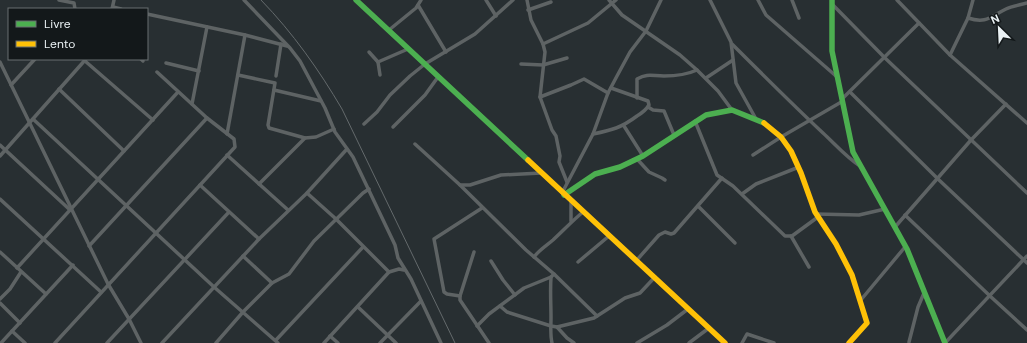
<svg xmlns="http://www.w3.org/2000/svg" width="1027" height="343" font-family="'DM Sans',sans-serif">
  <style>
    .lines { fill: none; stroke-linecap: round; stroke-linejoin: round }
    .street { stroke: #5e6364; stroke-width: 3.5 }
    .fast { stroke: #4caf50; stroke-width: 5.5 }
    .slow { stroke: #ffc107; stroke-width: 5.5 }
    .rail { stroke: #646a6c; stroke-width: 1 }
  </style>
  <rect width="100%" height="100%" fill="#282f32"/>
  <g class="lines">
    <g class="street">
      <polyline points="59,0 74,3 75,9"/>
      <polyline points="244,0 290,48 300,61 325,108 335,132 353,157 395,245 398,258 411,279 441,343"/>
      <polyline points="486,0 496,16"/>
      <polyline points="527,0 531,20 543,44"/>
      <polyline points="609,0 622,15 680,55 697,70 718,91 732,110"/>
      <polyline points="710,0 731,42 736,83 756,119"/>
      <polyline points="758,0 766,15 836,76"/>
      <polyline points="792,0 799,18"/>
      <polyline points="897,0 950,55 1027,123"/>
      <polyline points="832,4 885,58 1027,193"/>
      <polyline points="418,5 446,52"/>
      <polyline points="113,7 121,9"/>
      <polyline points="112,9 114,0"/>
      <polyline points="528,10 551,2"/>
      <polyline points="147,14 245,35 287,46"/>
      <path d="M968,18C986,24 990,17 1006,9C1012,6 1020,5 1027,3"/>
      <polyline points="389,30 416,8 421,0"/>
      <path d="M732,44C762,74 792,104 823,133C835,144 846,157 860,166"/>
      <polyline points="369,52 378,62 408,49"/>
      <polyline points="950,55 968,18 973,0"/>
      <polyline points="141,59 143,61"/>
      <polyline points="85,61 153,120"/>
      <polyline points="0,62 108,284 129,319 141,343"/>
      <polyline points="378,62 380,75"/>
      <polyline points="166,63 199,71"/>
      <polyline points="521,64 543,65 567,58"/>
      <polyline points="238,75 275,83 268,125 269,128 305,138"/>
      <polyline points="276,76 281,44"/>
      <polyline points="706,78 733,60"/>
      <polyline points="11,85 35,59"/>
      <polyline points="59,89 124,151"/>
      <polyline points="274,90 321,101"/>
      <polyline points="850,92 938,179 1027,263"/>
      <polyline points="540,97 571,85 584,79 608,93"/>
      <path d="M637,98V79C648,73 652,76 664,76C676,76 686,75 697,70"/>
      <polyline points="842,99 919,23"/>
      <polyline points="192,104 207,27"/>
      <polyline points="648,107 653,110 664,111 674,135"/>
      <polyline points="33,119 214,287 278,343"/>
      <polyline points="695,121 717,175 733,186 785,236 792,236 818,217"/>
      <polyline points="364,124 377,112 390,95 410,76 425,64 475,34 513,0"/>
      <polyline points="624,126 643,156"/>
      <polyline points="393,127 425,95 438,77"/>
      <polyline points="227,134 245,35"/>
      <path d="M593,134C612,130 621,128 637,116C642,113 646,110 649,105L648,101L611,88"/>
      <polyline points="415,144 460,185 470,185 501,175 541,173"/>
      <polyline points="0,145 69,209"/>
      <polyline points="227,155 288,210"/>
      <polyline points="753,155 781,137 843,101"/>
      <polyline points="0,156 86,59"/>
      <polyline points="637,159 649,172 662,178 665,180"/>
      <polyline points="567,182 559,162 560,156 556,136 552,130 540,97 545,52 543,44 588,23 616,0"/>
      <polyline points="259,184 305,138 316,137 334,129"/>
      <polyline points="200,185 259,239"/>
      <polyline points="460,185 526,250 554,274 597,316"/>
      <polyline points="307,193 336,219 389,272"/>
      <polyline points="562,193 593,134 608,93 617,76 630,52 646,31 661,0"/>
      <polyline points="742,194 756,184 799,167"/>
      <polyline points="0,199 101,292"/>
      <polyline points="698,206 735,243"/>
      <polyline points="816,214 859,215 885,209"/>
      <polyline points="905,215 990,296 1027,330"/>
      <polyline points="571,221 571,201"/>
      <polyline points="895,227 971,140 1006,104"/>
      <polyline points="791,236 809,267"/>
      <polyline points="89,246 207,118"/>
      <polyline points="0,252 46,294"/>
      <polyline points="474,252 460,296 460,300 489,343"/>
      <polyline points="243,256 272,283"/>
      <path d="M534,257C539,250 546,246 553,240C563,231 572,221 583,212"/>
      <polyline points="491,261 503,280 515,295"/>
      <polyline points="636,261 659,235 665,232 671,234 674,233 722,178"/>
      <polyline points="578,262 609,236"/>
      <polyline points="17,268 178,92"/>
      <path d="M551,277C550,291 551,304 551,318C551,327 550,334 552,343"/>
      <polyline points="460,296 447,294 444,292 434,239 482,208"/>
      <polyline points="0,299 10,289 21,272"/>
      <polyline points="860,301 905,247"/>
      <polyline points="0,303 20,323"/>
      <polyline points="500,306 507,312 551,326 557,327 594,318 625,298 640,293 655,277"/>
      <polyline points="358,307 396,343"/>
      <polyline points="477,326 489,314 524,288 551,277 554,274"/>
      <polyline points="557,327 567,338 574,343"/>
      <polyline points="12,331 25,343"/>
      <polyline points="330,336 338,343"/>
      <polyline points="276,340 363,247"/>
      <polyline points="909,342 918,307 924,293"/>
      <polyline points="1,343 73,265"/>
      <polyline points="55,343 235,147 234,139 207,118 157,72"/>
      <polyline points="107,343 229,212"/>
      <polyline points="162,343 259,239 307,193 347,149"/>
      <polyline points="216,343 243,312 272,283 289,274 314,241 363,193 369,189"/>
      <polyline points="324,343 389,272 399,269 404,270"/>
      <polyline points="380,343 421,301"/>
      <polyline points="637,343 667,325 688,309"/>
      <polyline points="689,343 709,328"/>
      <polyline points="742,343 747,334 774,343"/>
      <polyline points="945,343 1027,256"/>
    </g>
    <g class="fast">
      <polyline points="356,0 528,160"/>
      <polyline points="832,0 832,51 853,152 907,249 945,343"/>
      <polyline points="564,195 595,174 620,167 643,156 706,115 732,110 764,123"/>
    </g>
    <g class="slow">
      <polyline points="764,123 781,137 791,151 801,173 815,212 836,244 852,275 867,323 849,343"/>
      <polyline points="528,160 725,343"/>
    </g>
    <path class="rail" d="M261,0C293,33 319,70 342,109L455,343"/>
  </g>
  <rect x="8" y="8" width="140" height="52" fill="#13181a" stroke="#696f71"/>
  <rect x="16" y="21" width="20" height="6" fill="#4caf50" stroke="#696f71"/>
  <text x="44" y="28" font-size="12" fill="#eaf1f4">Livre</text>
  <rect x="16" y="41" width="20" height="6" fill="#ffc107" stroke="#696f71"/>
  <text x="44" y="48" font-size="12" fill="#eaf1f4">Lento</text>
  <g transform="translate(999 28) rotate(336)" stroke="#13181a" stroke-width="3" paint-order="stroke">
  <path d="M0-3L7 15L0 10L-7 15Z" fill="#eaf1f4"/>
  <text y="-6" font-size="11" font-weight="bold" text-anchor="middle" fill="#eaf1f4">N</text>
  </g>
</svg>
